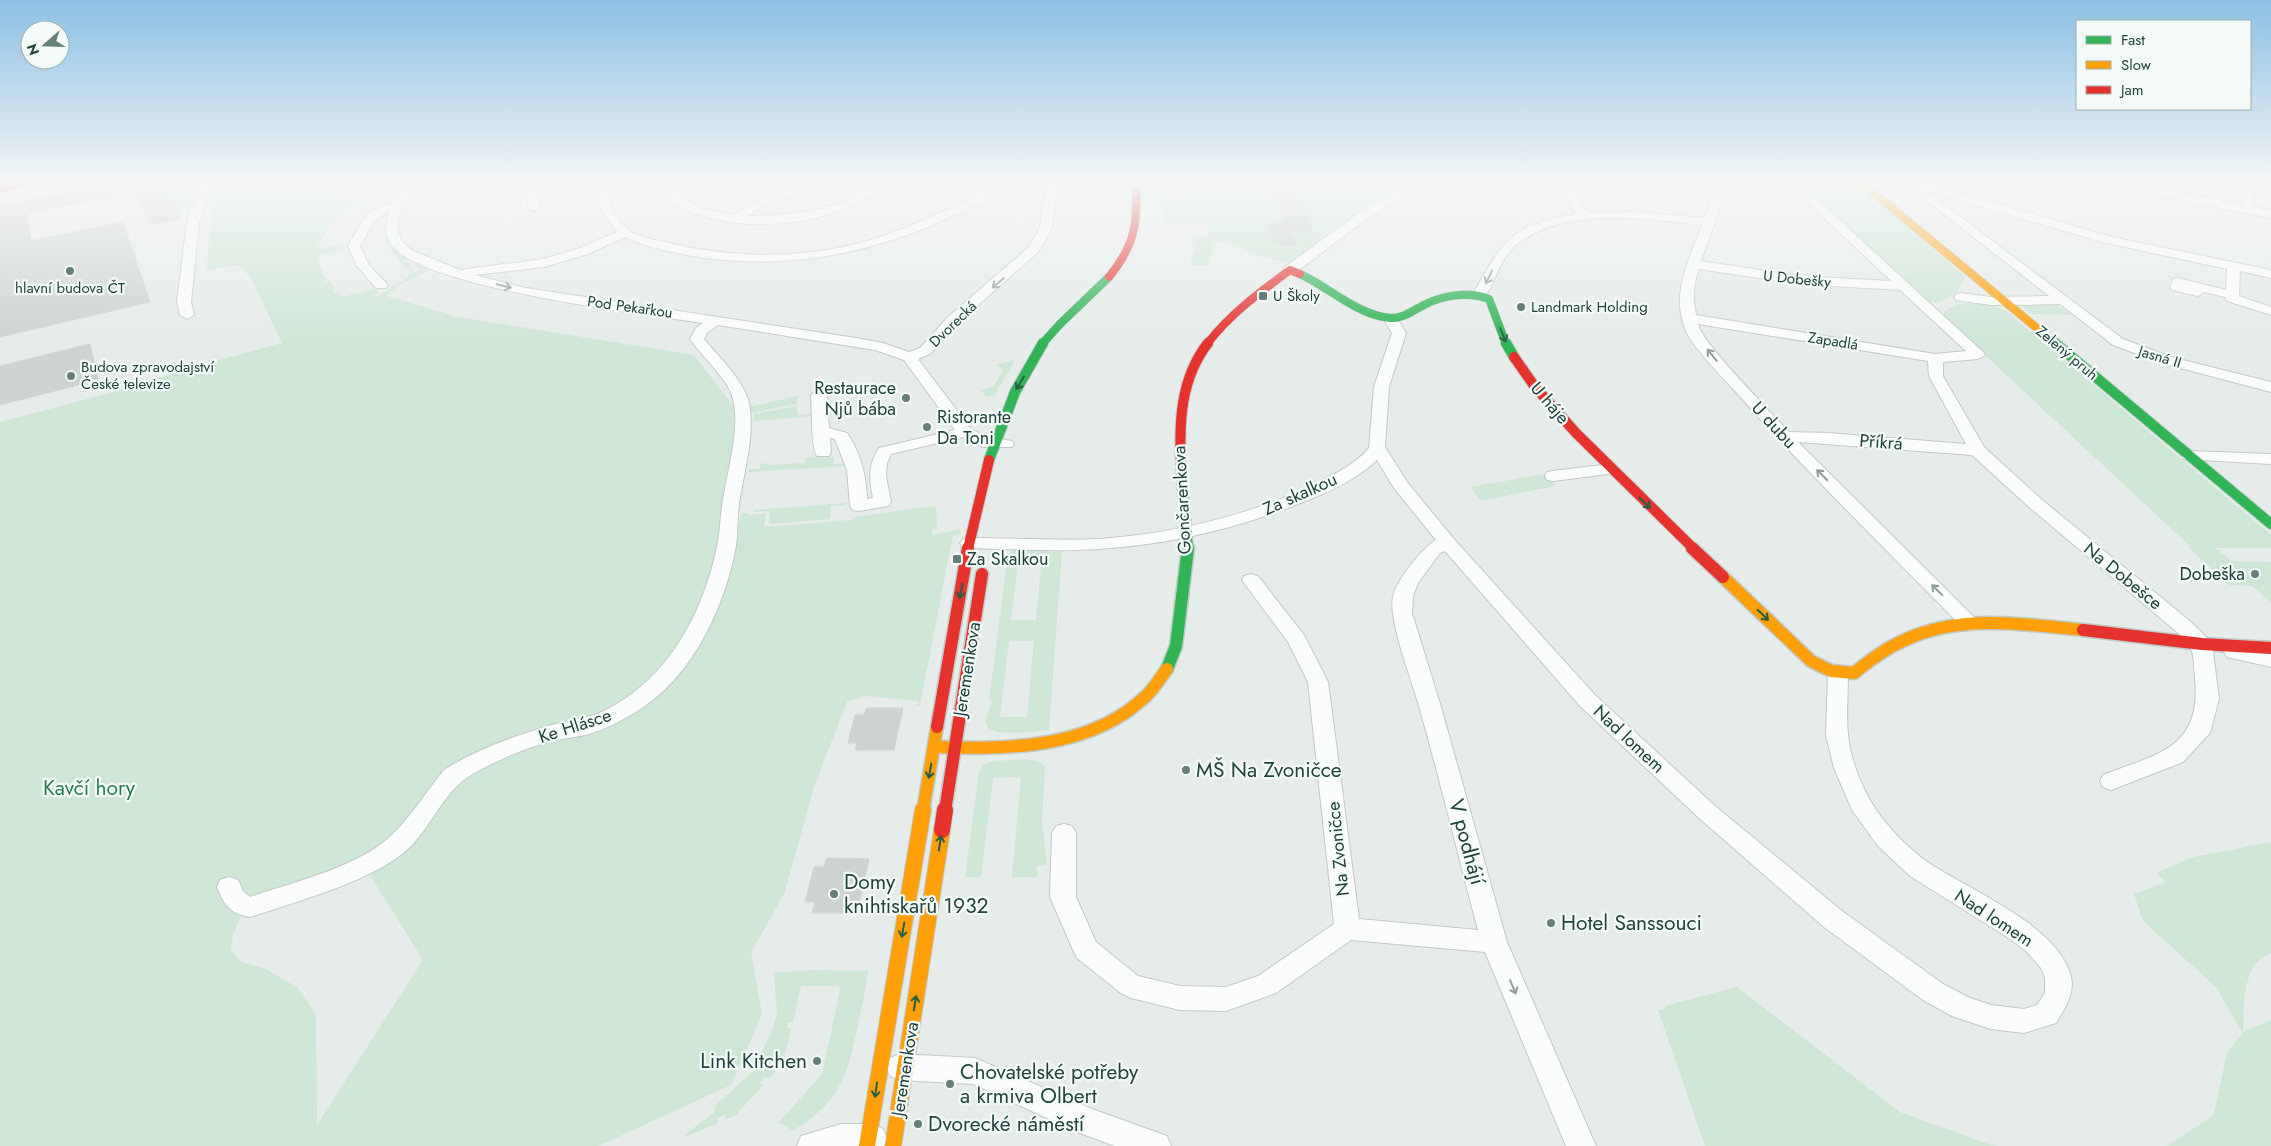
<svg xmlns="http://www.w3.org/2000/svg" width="2271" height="1146" font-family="Jost,sans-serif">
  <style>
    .green { fill: #cde6d6; fill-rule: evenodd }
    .building { fill: #ccd3d1; stroke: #ced5d2 }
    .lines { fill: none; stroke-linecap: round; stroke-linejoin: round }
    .street-casing { stroke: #c3c9c7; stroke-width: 2 }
    .fast-far2-casing { stroke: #c1cac7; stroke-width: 9 }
    .fast-far1-casing { stroke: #c1cac7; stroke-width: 12 }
    .fast-casing { stroke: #c1cac7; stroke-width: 15 }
    .slow-far2-casing { stroke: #c1cac7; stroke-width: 9 }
    .slow-far1-casing { stroke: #c1cac7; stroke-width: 15 }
    .slow-casing { stroke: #c1cac7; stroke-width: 18 }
    .jam-far3-casing { stroke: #c1cac7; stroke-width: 9 }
    .jam-far2-casing { stroke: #c1cac7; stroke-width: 12 }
    .jam-far1-casing { stroke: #c1cac7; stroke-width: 15 }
    .jam-casing { stroke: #c1cac7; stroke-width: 18 }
    .street { fill: #fbfcfc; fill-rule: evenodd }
    .fast-far2 { stroke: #30b455; stroke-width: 8 }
    .fast-far1 { stroke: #30b455; stroke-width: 10 }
    .fast { stroke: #30b455; stroke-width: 12 }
    .slow-far2 { stroke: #ff9f0a; stroke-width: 8 }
    .slow-far1 { stroke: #ff9f0a; stroke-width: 12 }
    .slow { stroke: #ff9f0a; stroke-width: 16 }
    .jam-far3 { stroke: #e5322d; stroke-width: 8 }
    .jam-far2 { stroke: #e5322d; stroke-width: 10 }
    .jam-far1 { stroke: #e5322d; stroke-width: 12 }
    .jam { stroke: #e5322d; stroke-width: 16 }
    .oneway { stroke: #8ea09c }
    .oneway2 { stroke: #245f42 }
    .poi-dot { fill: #657e78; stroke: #f4faf8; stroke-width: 2 }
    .labels { text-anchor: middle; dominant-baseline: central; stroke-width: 4.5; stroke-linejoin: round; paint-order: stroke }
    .far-street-label { font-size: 15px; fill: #20433b; stroke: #f4faf8 }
    .far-poi-label { font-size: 15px; fill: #20433b; stroke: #f4faf8; text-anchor: start }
    .poi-label { font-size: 18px; fill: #20433b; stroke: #f4faf8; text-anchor: end }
    .street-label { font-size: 18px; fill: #20433b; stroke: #f4faf8 }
    .near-poi-label { font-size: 21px; fill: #20433b; stroke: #f4faf8; text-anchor: start }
    .near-park-label { font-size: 21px; fill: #257f4d; stroke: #f4faf8 }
    .near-street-label { font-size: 21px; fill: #20433b; stroke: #f4faf8 }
  </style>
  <rect width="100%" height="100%" fill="#e6ece9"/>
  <g class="green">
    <polygon points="43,183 119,183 41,198 40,189"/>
    <polygon points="166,183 195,183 187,210 178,213"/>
    <path d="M220,183H284L247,196L282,188L290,183H347L325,195L390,201L349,205L346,210H342L341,212H343L335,221H331L330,223H333L323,232L327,231L321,240L317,242H321L318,248L344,246V249L317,256L319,261L315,262L319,263L323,271L318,272L322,273L327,280L323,281L324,283L329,281L336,290H333V293L338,291L342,297L376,288L378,293L373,297H376L410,276L408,274L412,273C397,262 391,250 383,234L384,233L391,248L407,259L402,261L404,263L409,262L408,260L413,263L410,265V269L414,272L422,270L415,266L416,264L430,270L399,285L387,296L458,317L694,355L734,407L737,431L722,531L737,530L742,513H748V515L766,513L764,527L852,520L854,517L934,506H936L937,529H932L933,535L960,529L959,535H953L920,705L903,706L917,705L919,701L864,696L847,702L815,784L784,894L751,952L762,1014L731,1085L598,1146H0V422L106,394L204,364L282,343L251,278L238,265L206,270L214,203ZM368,872L423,960L317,1125L316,1015L298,988L264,968L241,962L231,950L233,934L243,912Z"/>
    <polygon points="1158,183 1167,183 1167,197 1196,196 1194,188 1182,188 1181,183 1256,183 1260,195 1284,195 1279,204 1282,213 1293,222 1268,223 1274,245 1296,245 1291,232 1312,231 1296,187 1277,187 1275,183 1405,183 1359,212 1290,263 1253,254 1237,245 1215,242 1208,265 1190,265 1196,242 1191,241 1192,236 1208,235 1208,223 1166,224 1164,222 1163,197 1159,197 1158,187 1163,186 1163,184"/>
    <path d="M1806,184H1844L1862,188L1965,276C1960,293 1943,306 1925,301L1799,185Z"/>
    <polygon points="1961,303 1982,303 2005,310 2271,535 2271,548 2216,548 2231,561 2271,562 2271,603 2252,586 2229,585 2188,547 2191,547 1944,317 1944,311"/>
    <polygon points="2023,304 2055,304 2073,315 2031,314 2020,305"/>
    <polygon points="1015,360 994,396 986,397 981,390 993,387 1003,371 997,364"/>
    <polygon points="811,393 812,416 754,421 754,414 797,406 798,415 810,414 810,394"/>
    <polygon points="797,396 797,404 750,413 749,407"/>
    <polygon points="824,456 824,458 834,457 833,464 847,463 847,466 749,472 749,469 760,469 761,463 772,465 805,463 805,458"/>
    <polygon points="1547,474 1555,486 1481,501 1470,487"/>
    <polygon points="846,503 846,505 831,506 830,519 769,524 770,511 753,512 754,510"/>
    <path d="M1017,548L1054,552L1062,551L1049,730L1016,733L998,732L989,729L985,723L992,701L989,700L1008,555L1012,550ZM1019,556H1042L1036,620H1011ZM1009,641H1034L1027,717H1000Z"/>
    <path d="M995,761C1009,761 1036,755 1045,767L1042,821L1047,865L1037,866V877H1012L1021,777L993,778L981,877H965L979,772L984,764Z"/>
    <path d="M2271,842V953C2241,964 2244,1006 2243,1032L2271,1020V1146H2167L2214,1115L2227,1052L2243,1033L2215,986L2143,921L2134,894L2166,882L2156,873L2193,857Z"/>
    <path d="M808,970L868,971C866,989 862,1006 858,1024C848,1075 839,1104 792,1131L779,1122L822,1074L840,990L839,986H801L793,1022H788L787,1028H791L783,1063L769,1079L765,1077L759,1083L763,1085L736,1115L726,1119L725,1115L717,1118L718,1123L685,1137L684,1135L715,1112V1106L753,1071L773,1028L777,1012L774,973Z"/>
    <polygon points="1737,987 1900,1112 1991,1145 1998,1146 1705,1146 1658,1010 1666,1009 1665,1006"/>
  </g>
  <g class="building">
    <polygon points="119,183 124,183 126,194 27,213 31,241 123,222 150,302 0,337 0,206"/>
    <polygon points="133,183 166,183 181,219 150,225"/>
    <polygon points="1256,183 1275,183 1277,187 1296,187 1312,231 1291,232 1296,245 1274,245 1268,222 1285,222 1276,195 1260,196"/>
    <polygon points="90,344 98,380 0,405 0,366"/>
    <polygon points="866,708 903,708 894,750 855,750 857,743 848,743 855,715 864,715"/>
    <polygon points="827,858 869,859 857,913 812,913 815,902 805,902 814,867 824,867"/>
  </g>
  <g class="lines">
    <defs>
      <g id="street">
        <polygon points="200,183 211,183 199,222 191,302 194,315 187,319 180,315 177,302 187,222"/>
        <path d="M415,183L514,189L553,183H586L581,186L538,192L540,208L534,211L528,208L527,194L514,195L422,189L410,196L402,206L397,226L401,240L411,250L460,270L543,259L580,248L617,232L603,213L594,183H605C609,197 612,214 623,225C633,236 651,239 665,242C736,260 815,260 886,235C910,226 933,216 956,206C976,196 989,183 1011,183C999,196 971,207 955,215C871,255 779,272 687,255C666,251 644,246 625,237L588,254L544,267L475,275L526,288L856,338L883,343L909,352L920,348L948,317L1029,247L1040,228L1046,183H1058L1052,228L1038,252L958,323L930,354L918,359L971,429L987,437L1012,441L1014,444L1012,447H983L963,437L891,454L887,463L886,476L891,502L888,506L859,511L853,510L850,506L847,470L835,439L830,438L831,453L829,456H817C811,448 812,408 811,395L814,392H824L827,395L829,428L847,433C861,453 866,475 867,499L873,498C869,479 868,464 879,448L955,430L904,360L875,350L718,325L707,333L704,339C718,356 745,382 749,403C755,433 745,468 740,498C737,514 738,530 736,546C725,605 695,671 645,706C627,718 607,729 586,735C576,737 566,738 556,740C527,747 497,760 471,775C445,790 433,823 412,845C378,880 298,901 250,917C230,914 224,904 217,887L220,880L229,877L238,880L243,891L250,897C296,881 362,867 396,831C414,812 428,790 444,770C477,749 515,736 552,725C571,720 588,719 606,710C669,678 703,613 717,547C721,529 720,511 724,494C729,466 742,420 731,393C725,377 700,354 690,339L696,328L703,323C650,315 410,287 389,241C384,231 386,222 389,211L374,222L360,246L369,265L388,285L386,288H376L357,266L348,246L360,225L370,212L392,203L402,192Z"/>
        <path d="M655,183C676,183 674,194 692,203C704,210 720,213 734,215L758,200L815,183H833L766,204L748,216C780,216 810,213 840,203C858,196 869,183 889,183C884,189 877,192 871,196C819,227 742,234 687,210C675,205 663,193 655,183Z"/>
        <polygon points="1410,183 1424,183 1367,219 1295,273 1285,273 1284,270 1285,267 1359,213"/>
        <path d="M1558,183H1569L1587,213L1635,212L1705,218L1718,183H1729L1701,261L1798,276L1891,281L1787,183H1799L1983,352L1985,355L1978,359L1943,362V376L1984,447L2041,499L2191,622L2208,639L2213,652L2219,699L2210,733L2183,762L2119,787L2111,790L2103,787L2100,781L2103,775C2156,754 2202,749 2195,679C2193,653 2196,651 2177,632L2029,507L1972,455L1798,442L1981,624L1978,629L1971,630L1964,629C1887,550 1808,474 1735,391C1723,378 1690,344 1685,329C1671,293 1689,259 1702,225C1647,219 1563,206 1516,245C1500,258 1496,280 1485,297H1475L1473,294C1505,238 1510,226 1576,214ZM1699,269L1798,284L1900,290L1966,351L1935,354L1696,315C1693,298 1693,285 1699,269ZM1698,324L1928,361L1929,376L1966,444L1828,433L1789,432C1772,413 1701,342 1698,324Z"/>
        <polygon points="1904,183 1926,183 2112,237 2271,270 2271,278 2240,271 2239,296 2271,307 2271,315 2227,301 2225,297 2204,292 2198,296 2172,290 2170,287 2173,279 2178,278 2226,290 2227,269 2106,243 1926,191 2123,339 2171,357 2271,382 2271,392 2161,363 2113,345 2060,304 1991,305 1956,300 1954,297 1956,294 1961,293 1991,297 2049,296"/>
        <polygon points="2104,183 2128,183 2243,205 2244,183 2256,183 2254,207 2271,210 2271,218 2109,186"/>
        <path d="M1390,314L1395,315L1406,333L1389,387L1385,447L1407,482L1453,538L1595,695L1715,806L1842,911L1943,984L1970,998L1991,1005L2024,1009L2037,1005L2045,993V978L2041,968L2026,951L2007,937L1910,876L1878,846L1852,810L1834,768L1826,735L1828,674L1831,669L1838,667L1845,669L1848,674C1848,694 1846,715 1848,735C1850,756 1859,781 1870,800C1883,823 1907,848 1929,863C1971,891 2059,926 2071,977C2075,995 2064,1009 2056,1023L2024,1033L1991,1029L1952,1016L1923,1000L1824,927L1699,818L1579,705L1445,551L1440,553L1418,583L1413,596L1412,613L1441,707L1507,942L1596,1146H1566L1485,952L1351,940L1276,993L1226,1011L1180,1010L1131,998L1122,994L1077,958L1073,950L1050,897L1052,833L1056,826L1064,824L1072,826L1076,833V897L1096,942L1138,976L1180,986L1226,987L1258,976L1334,924L1308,682L1288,642L1242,580L1244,576L1251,574L1258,576L1304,635L1328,682L1359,919L1478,930C1458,855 1440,780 1419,706C1412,680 1388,621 1393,596C1397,580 1422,548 1436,540L1394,488L1377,460C1355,481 1325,494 1298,504C1235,529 1166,545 1098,549C1055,552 1012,549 969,548L963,547L960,543L963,539L969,538C1012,538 1056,541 1099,539C1170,534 1243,517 1309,487C1329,477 1354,466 1369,448L1374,387L1392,333L1383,318Z"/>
        <polygon points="2190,451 2271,454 2271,464 2184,459 2182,456 2184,453"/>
        <polygon points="1610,464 1616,465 1618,469 1616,473 1553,481 1547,480 1545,476 1547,472 1553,471"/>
        <polygon points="2234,645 2271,653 2271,667 2227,657 2224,652 2227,647"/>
        <polygon points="900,1054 975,1058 1092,1109 1167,1136 1171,1146 1115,1146 1077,1132 973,1084 900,1080 890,1076 886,1067 890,1058"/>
        <polygon points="841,1124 872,1124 883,1129 887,1139 884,1146 797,1146 801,1136"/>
      </g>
      <g id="fast-far2">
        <path d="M1300,274C1329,287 1357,315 1390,318C1402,319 1412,311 1422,306C1442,295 1468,291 1489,299L1506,344"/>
        <polyline points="2038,329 2056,344"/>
        <polyline points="1042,344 1060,324 1109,277"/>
      </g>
      <g id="fast-far1">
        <polyline points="1506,343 1514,357"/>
        <polyline points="2055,343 2271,524"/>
        <polyline points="989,460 1015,392 1043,343"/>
        <polyline points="1181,466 1188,549"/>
      </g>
      <polyline id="fast" points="1167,669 1176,646 1188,548"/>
      <polyline id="slow-far2" points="1862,183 2038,329"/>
      <g id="slow-far1">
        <path d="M1723,577L1811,661L1831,671L1854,673C1870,660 1886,648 1905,640C1960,614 2025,624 2083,630"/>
        <path d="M934,747C1006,749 1090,750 1146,696C1154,689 1160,678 1167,669"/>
        <polyline points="923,811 937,727"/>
      </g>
      <g id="slow">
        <polyline points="867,1146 923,810"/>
        <polyline points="893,1146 942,830"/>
      </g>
      <g id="jam-far3">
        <polyline points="0,188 22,183"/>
        <path d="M1109,277C1135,245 1138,223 1136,183"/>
        <path d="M1207,344C1230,314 1260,292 1290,270L1300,274"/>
      </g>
      <g id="jam-far2">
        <polyline points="1514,357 1535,387 1576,433 1694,549"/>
        <path d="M1181,466C1179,423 1180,379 1208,343"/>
        <polyline points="968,549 989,460"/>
      </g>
      <g id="jam-far1">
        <polyline points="1692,548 1723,577"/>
        <polyline points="2083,630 2202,644 2271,648"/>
        <polyline points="937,727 968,548"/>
        <polyline points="945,811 982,574"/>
      </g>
      <polyline id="jam" points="942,830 945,810"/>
    </defs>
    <use href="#street" class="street-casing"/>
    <use href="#fast-far2" class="fast-far2-casing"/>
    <use href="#fast-far1" class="fast-far1-casing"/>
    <use href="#fast" class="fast-casing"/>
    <use href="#slow-far2" class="slow-far2-casing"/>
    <use href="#slow-far1" class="slow-far1-casing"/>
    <use href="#slow" class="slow-casing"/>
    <use href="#jam-far3" class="jam-far3-casing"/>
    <use href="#jam-far2" class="jam-far2-casing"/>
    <use href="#jam-far1" class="jam-far1-casing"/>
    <use href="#jam" class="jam-casing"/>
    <use href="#street" class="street"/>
    <use href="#fast-far2" class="fast-far2"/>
    <use href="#fast-far1" class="fast-far1"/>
    <use href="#fast" class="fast"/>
    <use href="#slow-far2" class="slow-far2"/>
    <use href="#slow-far1" class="slow-far1"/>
    <use href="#slow" class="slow"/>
    <use href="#jam-far3" class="jam-far3"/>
    <use href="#jam-far2" class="jam-far2"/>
    <use href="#jam-far1" class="jam-far1"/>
    <use href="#jam" class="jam"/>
  </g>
  <defs><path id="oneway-shaft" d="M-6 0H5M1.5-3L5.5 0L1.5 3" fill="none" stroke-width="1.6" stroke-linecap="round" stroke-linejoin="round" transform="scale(1.25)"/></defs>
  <g class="oneway">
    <use href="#oneway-shaft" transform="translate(1489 277) rotate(115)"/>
    <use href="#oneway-shaft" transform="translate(998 283) rotate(140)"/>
    <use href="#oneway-shaft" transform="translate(504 286) rotate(14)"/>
    <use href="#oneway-shaft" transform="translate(1712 355) rotate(-129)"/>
    <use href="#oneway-shaft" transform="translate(1822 475) rotate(-135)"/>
    <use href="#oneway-shaft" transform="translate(1937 590) rotate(-135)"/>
    <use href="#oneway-shaft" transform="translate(1513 987) rotate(67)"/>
  </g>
  <g class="oneway2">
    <use href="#oneway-shaft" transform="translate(1503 335) rotate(68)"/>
    <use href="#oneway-shaft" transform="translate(1020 383) rotate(121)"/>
    <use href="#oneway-shaft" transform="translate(1645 503) rotate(44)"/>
    <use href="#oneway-shaft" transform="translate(961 591) rotate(100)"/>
    <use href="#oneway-shaft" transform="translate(1763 615) rotate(44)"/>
    <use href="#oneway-shaft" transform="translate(930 771) rotate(100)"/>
    <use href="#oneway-shaft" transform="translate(940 843) rotate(-81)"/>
    <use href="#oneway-shaft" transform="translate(903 930) rotate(100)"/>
    <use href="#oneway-shaft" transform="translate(915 1003) rotate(-81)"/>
    <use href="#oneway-shaft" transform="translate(876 1090) rotate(98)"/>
  </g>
  <linearGradient id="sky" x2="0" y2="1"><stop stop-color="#8cc0e4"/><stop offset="0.53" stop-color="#f4f6f5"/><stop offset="1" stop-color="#f4f6f5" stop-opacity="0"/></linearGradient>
  <rect width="2271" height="344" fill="url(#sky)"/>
  <g class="poi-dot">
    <circle cx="70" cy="271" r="5"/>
    <rect x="1258" y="291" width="10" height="10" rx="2.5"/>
    <circle cx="1521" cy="307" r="5"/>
    <circle cx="71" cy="376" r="5"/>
    <circle cx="906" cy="398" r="5"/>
    <circle cx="927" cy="427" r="5"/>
    <rect x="952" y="554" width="10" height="10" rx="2.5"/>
    <circle cx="2255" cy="574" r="5"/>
    <circle cx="1186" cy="770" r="5"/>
    <circle cx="834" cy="894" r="5"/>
    <circle cx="1551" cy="923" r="5"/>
    <circle cx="817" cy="1061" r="5"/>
    <circle cx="950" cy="1084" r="5"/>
    <circle cx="918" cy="1124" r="5"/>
  </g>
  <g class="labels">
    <g class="far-street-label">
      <text transform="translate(1797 279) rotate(6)">U Dobešky</text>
      <text transform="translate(630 307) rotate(8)">Pod Pekařkou</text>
      <text transform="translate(953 324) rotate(-44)">Dvorecká</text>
      <text transform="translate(1833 341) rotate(9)">Zapadlá</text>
      <text transform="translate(2067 353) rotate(40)">Zelený pruh</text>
      <text transform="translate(2160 357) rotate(17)">Jasná II</text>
    </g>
    <g class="far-poi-label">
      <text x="70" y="288" text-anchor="middle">hlavní budova ČT</text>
      <text x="1273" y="296">U Školy</text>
      <text x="1531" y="307">Landmark Holding</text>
      <text x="81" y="367">Budova zpravodajství<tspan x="81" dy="17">České televize</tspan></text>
    </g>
    <g class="poi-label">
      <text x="896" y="388">Restaurace<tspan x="896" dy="21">Njů bába</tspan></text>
      <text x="937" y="417" text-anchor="start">Ristorante<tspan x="937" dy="21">Da Toni</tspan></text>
      <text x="967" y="559" text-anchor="start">Za Skalkou</text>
      <text x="2245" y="574">Dobeška</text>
    </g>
    <g class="street-label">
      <text transform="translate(1550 403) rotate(49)">U háje</text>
      <text transform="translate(1774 425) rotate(47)">U dubu</text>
      <text transform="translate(1881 442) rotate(4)">Příkrá</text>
      <text transform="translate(1300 494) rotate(-24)">Za skalkou</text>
      <text transform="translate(1182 500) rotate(-93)">Gončarenkova</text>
      <text transform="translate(2123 576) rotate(39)">Na Dobešce</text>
      <text transform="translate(967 669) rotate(-81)">Jeremenkova</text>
      <text transform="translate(575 726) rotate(-18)">Ke Hlásce</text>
      <text transform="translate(1629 739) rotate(43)">Nad lomem</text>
      <text transform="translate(1338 849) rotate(-96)">Na Zvoničce</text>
      <text transform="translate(1994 918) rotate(33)">Nad lomem</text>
      <text transform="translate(905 1069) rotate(-81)">Jeremenkova</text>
    </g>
    <g class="near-poi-label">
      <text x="1196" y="770">MŠ Na Zvoničce</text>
      <text x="844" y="882">Domy<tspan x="844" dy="24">knihtiskařů 1932</tspan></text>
      <text x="1561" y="923">Hotel Sanssouci</text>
      <text x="807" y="1061" text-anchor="end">Link Kitchen</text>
      <text x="960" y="1072">Chovatelské potřeby<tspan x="960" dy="24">a krmiva Olbert</tspan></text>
      <text x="928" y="1124">Dvorecké náměstí</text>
    </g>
    <g class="near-park-label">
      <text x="89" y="788">Kavčí hory</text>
    </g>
    <g class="near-street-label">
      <text transform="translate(1467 842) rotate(75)">V podhájí</text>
    </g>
  </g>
  <rect x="2076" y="20" width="175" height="90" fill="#f4faf8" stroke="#9fb1ac"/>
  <rect x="2086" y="36" width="25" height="8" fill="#30b455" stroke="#9fb1ac"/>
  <text x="2121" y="45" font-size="15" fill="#20433b">Fast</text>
  <rect x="2086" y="61" width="25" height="8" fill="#ff9f0a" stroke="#9fb1ac"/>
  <text x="2121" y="70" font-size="15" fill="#20433b">Slow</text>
  <rect x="2086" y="86" width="25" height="8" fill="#e5322d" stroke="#9fb1ac"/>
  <text x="2121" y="95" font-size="15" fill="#20433b">Jam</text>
  <g transform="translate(45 45) rotate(250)"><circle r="24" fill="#f4faf8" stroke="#9fb1ac"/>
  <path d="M0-4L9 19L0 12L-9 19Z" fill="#657e78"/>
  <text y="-8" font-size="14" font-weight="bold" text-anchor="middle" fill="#20433b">N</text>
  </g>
</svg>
